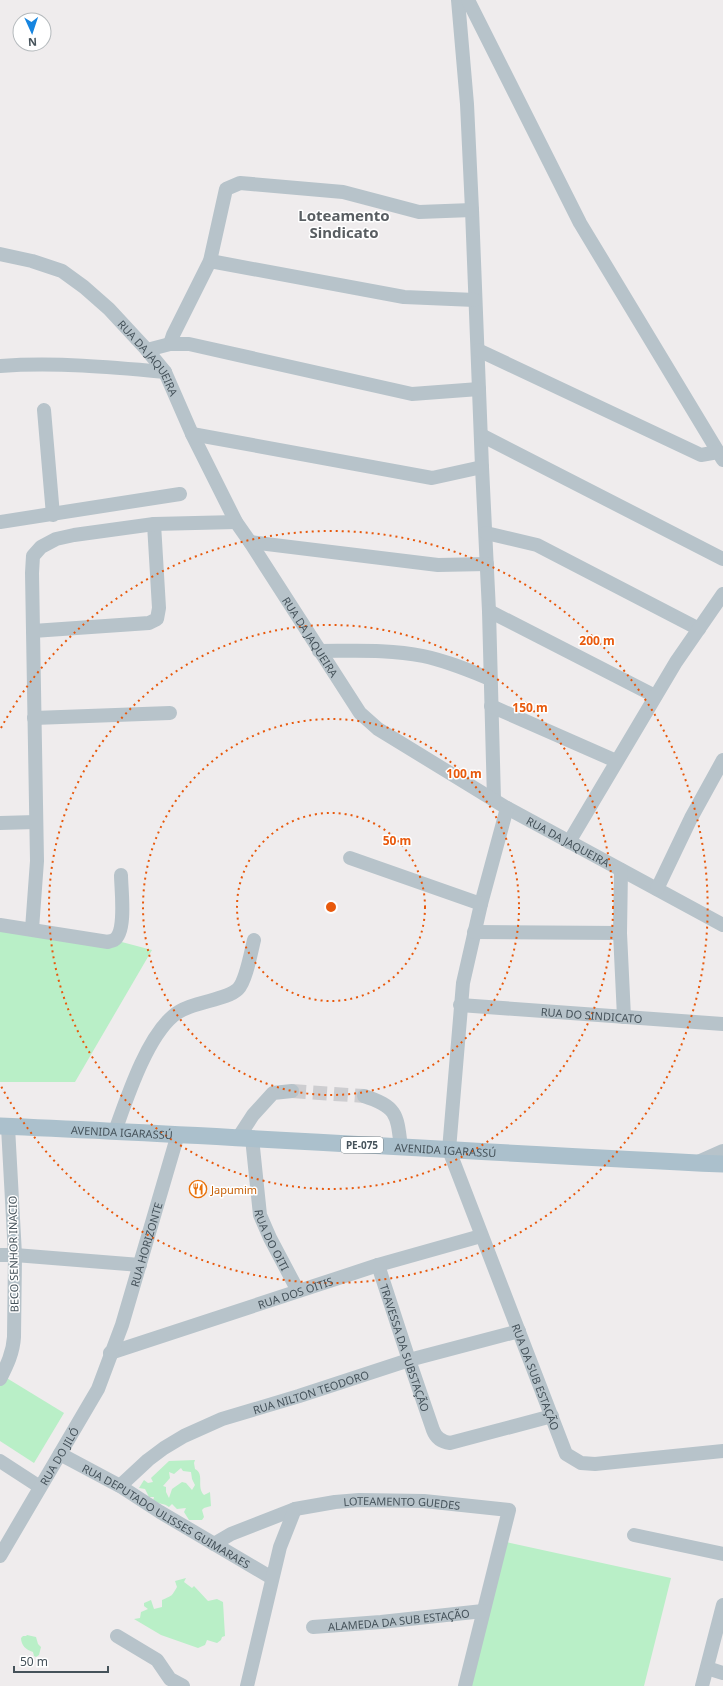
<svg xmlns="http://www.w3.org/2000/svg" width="723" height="1686" font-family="'Noto Sans',sans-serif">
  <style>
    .green { fill: #b9efc7; fill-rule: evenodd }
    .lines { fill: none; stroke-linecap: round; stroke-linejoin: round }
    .minor-tunnel { stroke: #cdcdd0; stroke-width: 14; stroke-dasharray: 14 7; stroke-linecap: butt }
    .minor { stroke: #b7c3ca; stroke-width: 14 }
    .major { stroke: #abc0cc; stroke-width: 17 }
    .ring { fill: none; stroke: #e8590c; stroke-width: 2; stroke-dasharray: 2 4 }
    .labels { text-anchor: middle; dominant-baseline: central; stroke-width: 3; stroke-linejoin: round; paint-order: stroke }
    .shield { fill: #fff; stroke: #7d868c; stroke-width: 1 }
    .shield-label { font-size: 10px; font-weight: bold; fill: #45525a }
    .street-label { font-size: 11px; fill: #45525a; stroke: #fff }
    .food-label { font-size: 11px; fill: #c56008; stroke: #fff; text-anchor: start }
    .district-label { font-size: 15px; font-weight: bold; fill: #595e62; stroke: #fff }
    .centre { fill: #e8590c; stroke: #fff; stroke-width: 2 }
    .ring-label { font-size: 12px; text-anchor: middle; font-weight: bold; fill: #e8590c; stroke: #fff; stroke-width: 3; stroke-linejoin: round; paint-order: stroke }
  </style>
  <rect width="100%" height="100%" fill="#efeced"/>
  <g class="green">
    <polygon points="0,926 118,941 152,950 75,1082 0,1082"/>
    <polygon points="5,1377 64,1413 34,1463 0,1441 0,1386"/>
    <path d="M195,1460L194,1463L195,1469C205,1474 196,1487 204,1495L210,1492L211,1506L204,1508L202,1510L204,1517L202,1520H189L184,1512L186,1508L177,1509L172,1504L169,1507C164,1503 159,1504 153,1501L154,1497H149L145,1489L139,1488L144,1480L148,1483L153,1482L151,1478L169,1461ZM181,1468L183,1471L191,1472L192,1479L195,1485L192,1490L186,1483L182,1482L172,1489L169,1498L166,1492V1487L163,1486L170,1478L169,1472L174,1474Z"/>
    <polygon points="506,1542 671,1578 644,1686 468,1686"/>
    <path d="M186,1578L184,1582L192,1588L194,1586L208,1601L217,1599L223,1602L225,1636L222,1637L221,1640L217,1643L207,1640L205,1645L198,1648L161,1635L134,1619L140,1618L141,1612L148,1609L144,1606V1603L151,1600L154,1609L162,1607V1600C173,1595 171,1597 177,1587L175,1581Z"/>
    <path d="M27,1635L36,1637L38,1644L41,1647L39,1655L36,1657L34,1656L33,1652C26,1650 21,1645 21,1638L23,1636H26Z"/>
  </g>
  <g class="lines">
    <polyline class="minor-tunnel" points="292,1091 364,1096"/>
    <g class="minor">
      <polyline points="458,0 467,104 472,210 482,467 489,611 494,800"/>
      <polyline points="468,0 580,223 723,460"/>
      <path id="s1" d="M0,254L32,261L62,271L84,287L109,309L147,350L165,372L192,434L236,522L250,542L360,713L378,729L507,808L723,925"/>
      <polyline points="210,261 404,297 475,300"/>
      <polyline points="170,344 173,335 210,261 226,189 240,183 343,192 419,212 472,210"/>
      <polyline points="147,350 170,344 189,344 412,394 479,389"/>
      <polyline points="478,350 701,455 718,452"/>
      <path d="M0,366C55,362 110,367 165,372"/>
      <polyline points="44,410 53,515"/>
      <polyline points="192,434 432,478 482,467"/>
      <polyline points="481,435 723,559"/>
      <polyline points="0,522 180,494"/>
      <polyline points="486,533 537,545 699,629"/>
      <polyline points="250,542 438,565 487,564"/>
      <polyline points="489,611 655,696"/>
      <polyline points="33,631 149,623 157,619 159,608 154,524"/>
      <path d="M319,651C354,651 390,649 423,656C447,661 468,670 490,679"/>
      <polyline points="491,706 616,761"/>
      <polyline points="34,718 170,713"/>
      <path id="s2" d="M507,808L481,904L463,983L449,1150L566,1454L581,1463L595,1464L723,1451"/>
      <polyline points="0,823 36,822"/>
      <polyline points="569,842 676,662 723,594"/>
      <polyline points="350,858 481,904"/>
      <polyline points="621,870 620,933 624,1017"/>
      <polyline points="657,889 691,818 723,760"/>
      <path d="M0,925L108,942C110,941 112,941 114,940C127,932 121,889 121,875"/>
      <polyline points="32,929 37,861 33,631 32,573 33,556 41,547 56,539 74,535 154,524 236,522"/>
      <polyline points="474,932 620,933"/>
      <path id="s3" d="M460,1005L723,1024"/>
      <path d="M364,1096C398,1107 397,1115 401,1148"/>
      <path d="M115,1131C127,1098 146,1039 173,1016C190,1001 226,1001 238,989C246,981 251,952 254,940"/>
      <polyline points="238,1138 253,1115 273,1093 292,1091"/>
      <path id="s4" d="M252,1138L260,1215L270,1238L298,1291"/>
      <polyline points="696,1163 723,1151"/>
      <polyline points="0,1255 15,1255 140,1265"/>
      <path id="s5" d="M378,1265L409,1360L433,1430C436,1438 442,1442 450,1443L552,1416"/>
      <path id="s6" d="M110,1353L378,1265L481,1236"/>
      <path d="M0,1379C7,1365 13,1353 14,1337L15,1255L8,1127"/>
      <path id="s7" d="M60,1454L120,1486L160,1512L272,1578"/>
      <polyline points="0,1461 40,1487"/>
      <path id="s8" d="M120,1486L148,1460L164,1448L184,1436L222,1419L299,1396L409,1360L519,1331"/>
      <polyline points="634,1535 723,1554"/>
      <path id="s9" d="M214,1544L231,1534L295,1509L335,1502L359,1500L424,1501L509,1510L465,1686"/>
      <path id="s10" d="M0,1556L98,1389L122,1325L178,1134"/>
      <path id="s11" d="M313,1627L381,1622L483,1611"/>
      <polyline points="117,1636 157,1660 170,1679 183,1686"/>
      <polyline points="707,1668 723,1673"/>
      <polyline points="247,1686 280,1547 295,1509"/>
      <polyline points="702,1686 723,1605"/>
    </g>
    <path class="major" id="s12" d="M0,1126C241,1136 482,1153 723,1164"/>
  </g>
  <g class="ring">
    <circle cx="331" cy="907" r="94"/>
    <circle cx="331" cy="907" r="188"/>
    <circle cx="331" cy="907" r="282"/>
    <path d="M1 728A376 376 0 1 1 1 1086"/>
  </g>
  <defs>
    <symbol id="restaurant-ring" viewBox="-11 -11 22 22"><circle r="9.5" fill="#fff" stroke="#e8710a" stroke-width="1.5"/><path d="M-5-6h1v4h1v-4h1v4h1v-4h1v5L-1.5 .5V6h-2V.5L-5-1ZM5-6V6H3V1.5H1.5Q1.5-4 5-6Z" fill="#e8710a"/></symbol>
  </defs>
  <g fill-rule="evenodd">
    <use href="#restaurant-ring" x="188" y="1179" width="20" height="20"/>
  </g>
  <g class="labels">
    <rect class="shield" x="341" y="1137" width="42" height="16" rx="3"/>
    <g class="shield-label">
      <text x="362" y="1145">PE-075</text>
    </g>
    <g class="street-label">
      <text stroke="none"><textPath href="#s1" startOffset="188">RUA DA JAQUEIRA</textPath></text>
      <text stroke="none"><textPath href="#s1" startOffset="512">RUA DA JAQUEIRA</textPath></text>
      <text stroke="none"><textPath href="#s1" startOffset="848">RUA DA JAQUEIRA</textPath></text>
      <text stroke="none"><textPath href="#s3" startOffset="132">RUA DO SINDICATO</textPath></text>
      <text stroke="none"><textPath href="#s12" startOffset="122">AVENIDA IGARASSÚ</textPath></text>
      <text stroke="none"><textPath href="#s12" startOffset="446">AVENIDA IGARASSÚ</textPath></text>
      <text stroke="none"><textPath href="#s4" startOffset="105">RUA DO OITI</textPath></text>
      <text stroke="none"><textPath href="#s10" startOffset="346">RUA HORIZONTE</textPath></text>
      <text transform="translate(13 1254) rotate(-91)">BECO SENHOR INACIO</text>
      <text stroke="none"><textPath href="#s6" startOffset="195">RUA DOS OITIS</textPath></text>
      <text stroke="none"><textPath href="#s5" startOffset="87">TRAVESSA DA SUBSTAÇÃO</textPath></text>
      <text stroke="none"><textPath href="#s2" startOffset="591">RUA DA SUB ESTAÇÃO</textPath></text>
      <text stroke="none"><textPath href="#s8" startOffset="216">RUA NILTON TEODORO</textPath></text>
      <text stroke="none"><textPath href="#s10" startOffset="116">RUA DO JILÓ</textPath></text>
      <text stroke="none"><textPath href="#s9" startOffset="196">LOTEAMENTO GUEDES</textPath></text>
      <text stroke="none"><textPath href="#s7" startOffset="123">RUA DEPUTADO ULISSES GUIMARAES</textPath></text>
      <text stroke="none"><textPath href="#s11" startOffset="86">ALAMEDA DA SUB ESTAÇÃO</textPath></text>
    </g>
    <g class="food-label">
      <text x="211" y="1189">Japumim</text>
    </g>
    <g class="district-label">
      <text x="344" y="215">Loteamento<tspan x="344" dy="17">Sindicato</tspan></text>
    </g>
  </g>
  <circle cx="331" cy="907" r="6" class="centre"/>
  <g class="ring-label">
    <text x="597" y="645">200 m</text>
    <text x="530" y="712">150 m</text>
    <text x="464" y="778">100 m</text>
    <text x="397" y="845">50 m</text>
  </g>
  <g transform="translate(32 32) rotate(177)"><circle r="19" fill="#ffffff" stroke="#b5babd"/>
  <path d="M0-3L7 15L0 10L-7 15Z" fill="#1685e0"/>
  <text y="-6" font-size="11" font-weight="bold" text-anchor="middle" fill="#45525a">N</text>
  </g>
  <path d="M14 1666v6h94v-6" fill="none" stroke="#45525a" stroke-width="2"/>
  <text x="20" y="1666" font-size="12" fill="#45525a" stroke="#ffffff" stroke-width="3" paint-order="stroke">50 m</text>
</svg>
